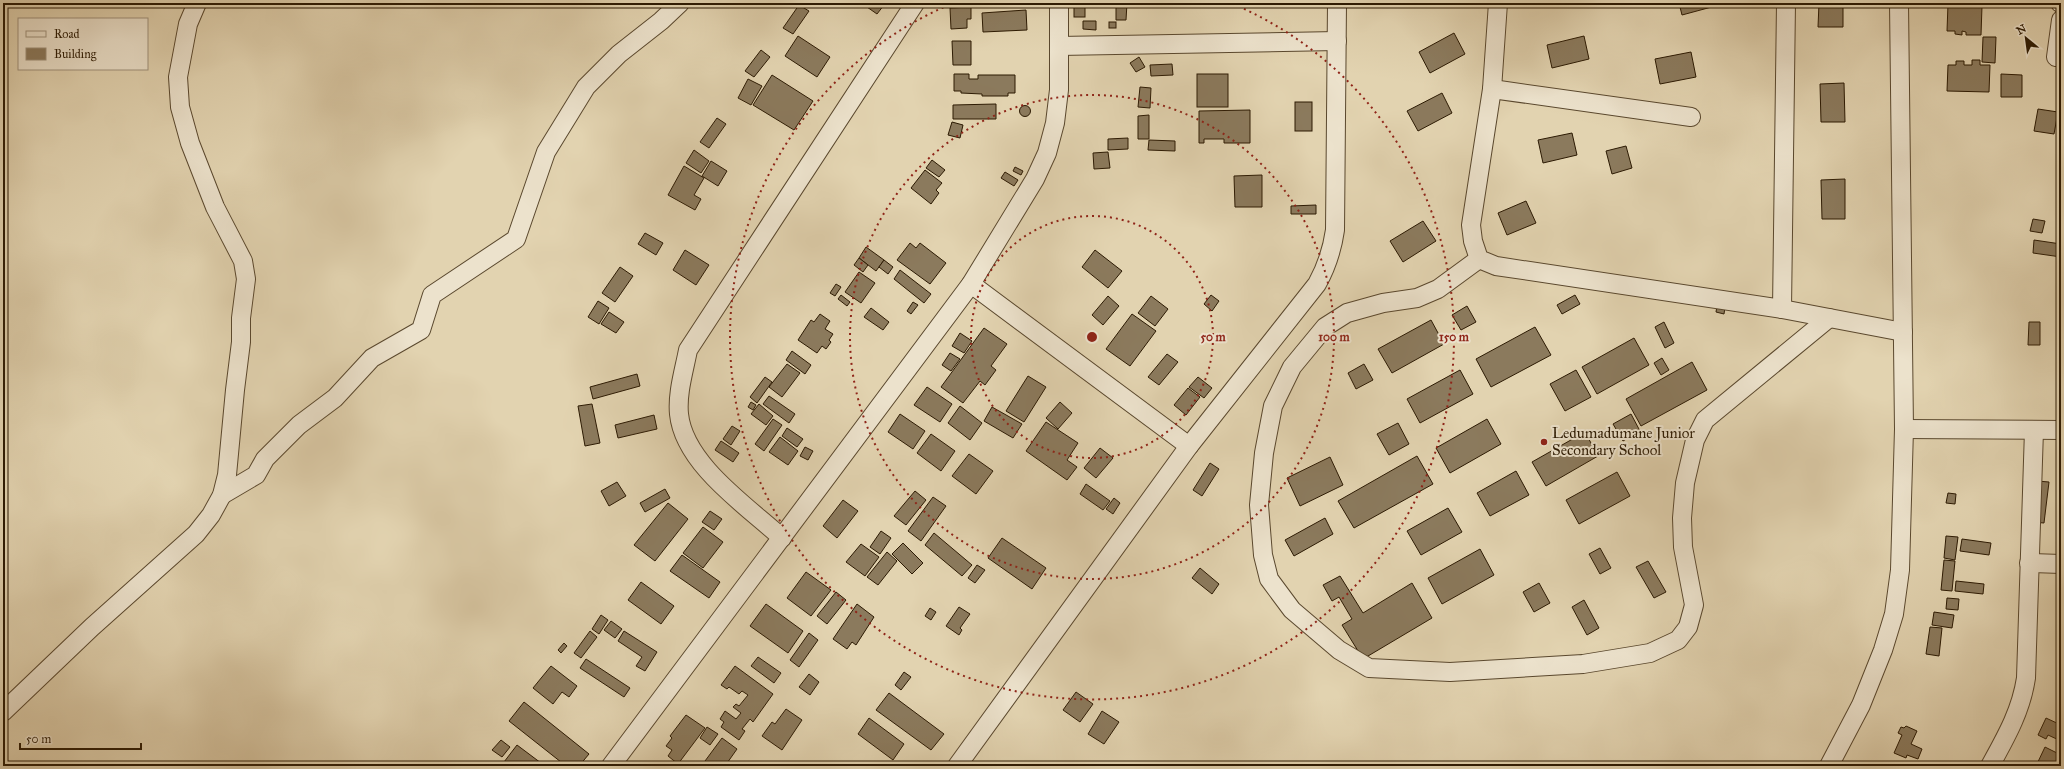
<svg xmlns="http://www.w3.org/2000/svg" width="2064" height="769" font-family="'IM FELL Great Primer',serif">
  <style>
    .building { fill: #8b7a5d; stroke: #2c1a03 }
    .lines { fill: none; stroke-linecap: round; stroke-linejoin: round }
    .street-casing { stroke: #5a482e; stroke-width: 20 }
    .street { stroke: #ece2cc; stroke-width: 18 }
    .ring { fill: none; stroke: #8f2418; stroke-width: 2; stroke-dasharray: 2 4 }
    .poi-dot { fill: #8f2418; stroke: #ece2cc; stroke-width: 1.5 }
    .labels { text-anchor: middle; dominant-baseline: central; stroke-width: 4; stroke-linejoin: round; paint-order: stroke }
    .poi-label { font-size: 15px; fill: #2c1a03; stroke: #ece2cc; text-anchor: start }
    .centre { fill: #8f2418; stroke: #ece2cc; stroke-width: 2 }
    .ring-label { font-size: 12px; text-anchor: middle; font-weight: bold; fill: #8f2418; stroke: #ece2cc; stroke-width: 4; stroke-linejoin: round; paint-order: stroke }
  </style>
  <rect width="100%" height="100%" fill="#e2d3b0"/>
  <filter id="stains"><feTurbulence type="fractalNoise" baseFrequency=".005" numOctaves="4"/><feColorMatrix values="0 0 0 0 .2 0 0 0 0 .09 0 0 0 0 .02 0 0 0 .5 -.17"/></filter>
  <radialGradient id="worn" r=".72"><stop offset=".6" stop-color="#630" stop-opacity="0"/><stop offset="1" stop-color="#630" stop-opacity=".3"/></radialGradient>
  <g class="building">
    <polygon points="819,3 828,3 825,7"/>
    <polygon points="870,3 881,3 884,5 877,14 867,7"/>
    <rect x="1074" y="3" width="11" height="14"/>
    <polygon points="1116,3 1127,3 1126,20 1116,20"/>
    <polygon points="1679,3 1718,3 1719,5 1682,15"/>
    <polygon points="1819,3 1843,3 1843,27 1818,27"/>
    <polygon points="1948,4 1982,6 1981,35 1966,35 1966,32 1962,31 1962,35 1955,34 1955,31 1947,31"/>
    <polygon points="799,5 809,11 793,34 783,28"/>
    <polygon points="971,7 971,19 967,19 967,28 951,29 950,8"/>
    <polygon points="1026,10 1027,30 983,32 982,13"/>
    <polygon points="1083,21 1096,21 1096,30 1083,29"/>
    <rect x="1109" y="22" width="7" height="6"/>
    <polygon points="1454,33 1465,54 1430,73 1419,52"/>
    <polygon points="798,36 830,57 817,77 785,56"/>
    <polygon points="1584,36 1589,59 1552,68 1547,45"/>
    <polygon points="1983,37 1996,37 1995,63 1982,62"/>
    <polygon points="952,41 971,41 971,65 953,65"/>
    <polygon points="761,50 770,57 754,77 745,71"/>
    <polygon points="1691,52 1696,77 1660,84 1655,59"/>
    <polygon points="1139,57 1145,67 1136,72 1130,63"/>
    <polygon points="1972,60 1980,60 1980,65 1990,65 1989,92 1947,91 1948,65 1956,65 1956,61 1964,61 1964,65 1972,65"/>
    <polygon points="1172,64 1173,75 1151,76 1150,65"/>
    <polygon points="954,74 969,74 969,79 978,79 978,75 1015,75 1015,93 1008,93 1008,96 982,96 982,94 961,93 961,91 954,91"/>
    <rect x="1197" y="74" width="31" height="33"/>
    <polygon points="2001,74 2022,75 2022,97 2001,97"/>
    <polygon points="772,75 813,101 794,130 753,105"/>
    <polygon points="748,79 762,86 751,105 738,98"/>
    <polygon points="1844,83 1845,122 1821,122 1820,84"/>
    <polygon points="1140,87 1151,88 1150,108 1138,107"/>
    <polygon points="1442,93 1452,113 1418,131 1407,111"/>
    <rect x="1295" y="102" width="17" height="29"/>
    <polygon points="996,104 996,119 953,119 953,105"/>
    <circle cx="1025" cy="111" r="5.5"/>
    <polygon points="2038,109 2058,112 2054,134 2034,131"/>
    <polygon points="1250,110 1250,143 1224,143 1224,139 1204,139 1204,143 1199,143 1199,111"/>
    <polygon points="1149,115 1149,139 1138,139 1138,116"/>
    <polygon points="717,118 726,124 709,148 700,142"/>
    <polygon points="952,122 963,125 960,138 948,135"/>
    <polygon points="1572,133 1577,155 1543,163 1538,140"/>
    <polygon points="1128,138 1128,149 1108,150 1108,139"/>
    <polygon points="1149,140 1175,141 1175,151 1148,150"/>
    <polygon points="1626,146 1632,168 1612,174 1606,151"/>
    <polygon points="694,150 709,161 701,173 686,163"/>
    <polygon points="1108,152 1110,168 1094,169 1093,153"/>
    <polygon points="932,160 945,170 939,177 926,168"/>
    <polygon points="711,161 727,171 718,186 702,176"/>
    <polygon points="684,166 704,178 694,195 701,199 695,210 668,195"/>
    <polygon points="1015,167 1023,171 1021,175 1013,171"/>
    <polygon points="925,170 942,183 936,190 939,193 931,204 911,188"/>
    <polygon points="1005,172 1018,180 1014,186 1001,178"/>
    <polygon points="1262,175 1262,207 1235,207 1234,176"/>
    <polygon points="1845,179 1845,219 1822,219 1821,180"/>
    <polygon points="1526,201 1536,223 1507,235 1498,213"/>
    <polygon points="1316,205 1316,214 1291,214 1291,206"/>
    <polygon points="2033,219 2045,221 2042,233 2030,231"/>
    <polygon points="1423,221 1436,241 1403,262 1390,241"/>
    <polygon points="645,233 663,243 656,255 638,244"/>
    <polygon points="2034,240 2061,244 2061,257 2033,253"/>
    <polygon points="910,243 916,248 920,243 946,263 930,284 897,260"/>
    <polygon points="866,247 884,260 876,271 859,258"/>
    <polygon points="685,250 709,265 696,285 673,270"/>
    <polygon points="1095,250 1122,271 1108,288 1082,267"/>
    <polygon points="859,258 868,265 863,272 854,265"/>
    <polygon points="884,260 893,267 888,274 879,267"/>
    <polygon points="620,267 633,276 615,302 602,293"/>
    <polygon points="900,270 931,294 924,303 894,279"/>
    <polygon points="859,272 875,283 861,303 845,292"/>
    <polygon points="836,284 841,287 835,296 830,293"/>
    <polygon points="841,295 850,302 847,306 838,299"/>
    <polygon points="1211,295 1219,301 1212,311 1204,304"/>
    <polygon points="1575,295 1580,304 1562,314 1557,305"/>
    <polygon points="1108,296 1119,306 1103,325 1092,315"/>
    <polygon points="1151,296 1168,309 1155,326 1138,313"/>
    <polygon points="598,301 609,308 599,324 588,317"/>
    <polygon points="913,302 918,305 911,314 907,311"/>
    <polygon points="1467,306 1476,322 1461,330 1452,315"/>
    <polygon points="1717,306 1725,307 1724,314 1716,312"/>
    <polygon points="871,308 889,322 883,330 864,317"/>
    <polygon points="609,312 624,322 616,333 601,324"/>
    <polygon points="820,314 830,321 825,329 833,334 829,340 831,342 826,349 822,346 817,353 798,340 811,320 814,322"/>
    <polygon points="1132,314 1156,331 1130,366 1106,349"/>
    <polygon points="1431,320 1444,344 1392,373 1378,349"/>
    <polygon points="1664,322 1674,343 1665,348 1655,327"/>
    <polygon points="2029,322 2040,322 2040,345 2028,345"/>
    <polygon points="1535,327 1551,355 1491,387 1476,359"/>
    <polygon points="984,328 1007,344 991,366 996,370 985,385 980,381 963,403 941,387"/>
    <polygon points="960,333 972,341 964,353 952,346"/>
    <polygon points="1634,338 1649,365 1597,394 1582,367"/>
    <polygon points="792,351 811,365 805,374 786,360"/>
    <polygon points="950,353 960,359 951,371 942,365"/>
    <polygon points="1167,354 1178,362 1159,385 1148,377"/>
    <polygon points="1662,358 1669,370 1661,375 1654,363"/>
    <polygon points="1692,362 1707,390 1641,426 1626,399"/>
    <polygon points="787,364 800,373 782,397 769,387"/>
    <polygon points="1364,364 1373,380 1356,389 1348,373"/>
    <polygon points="1460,370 1473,394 1420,423 1407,399"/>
    <polygon points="1576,370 1591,397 1565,411 1550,384"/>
    <polygon points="637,374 640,386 593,399 590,387"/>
    <polygon points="1028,376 1046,387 1024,422 1006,411"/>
    <polygon points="765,377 772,382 757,403 750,397"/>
    <polygon points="1198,377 1212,388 1204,398 1189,387"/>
    <polygon points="927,387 952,404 940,422 914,405"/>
    <polygon points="1188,388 1200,397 1186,415 1174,405"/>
    <polygon points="769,396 795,414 789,423 763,404"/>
    <polygon points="751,402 756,405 753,410 748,407"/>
    <polygon points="1060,402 1072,413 1058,429 1046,418"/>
    <polygon points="592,404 600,443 585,446 578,406"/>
    <polygon points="759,404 773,416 766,425 751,414"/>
    <polygon points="960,406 982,423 970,440 948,423"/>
    <polygon points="992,407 1022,424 1013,438 984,421"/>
    <polygon points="900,414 925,431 913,449 888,432"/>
    <polygon points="1631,414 1640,431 1623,441 1613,424"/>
    <polygon points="654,415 657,429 618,438 615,425"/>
    <polygon points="773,419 782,425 764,451 755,444"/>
    <polygon points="1487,419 1501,444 1450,473 1436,448"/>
    <polygon points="1046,422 1078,443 1067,460 1077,467 1067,480 1026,451"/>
    <polygon points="1398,423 1409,444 1389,455 1377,434"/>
    <polygon points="732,426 740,431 731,445 723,439"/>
    <polygon points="787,428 803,439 797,447 782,436"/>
    <polygon points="1585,432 1598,456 1546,486 1532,462"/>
    <polygon points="931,434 955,451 941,471 917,453"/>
    <polygon points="780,437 798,451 788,465 769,452"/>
    <polygon points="721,441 739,453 733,462 715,450"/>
    <polygon points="805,447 813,451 808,460 800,456"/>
    <polygon points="1100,448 1113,458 1096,478 1084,468"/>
    <polygon points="969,454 993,471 976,494 952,476"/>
    <polygon points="1417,456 1433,484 1354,528 1338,501"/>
    <polygon points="1330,457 1343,485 1300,506 1287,478"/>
    <polygon points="1210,463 1219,469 1202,496 1193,490"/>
    <polygon points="1516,471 1529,495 1490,516 1477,493"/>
    <polygon points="1617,472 1630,496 1579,524 1566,500"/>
    <polygon points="2037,481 2049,482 2044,523 2032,522"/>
    <polygon points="617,482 626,496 609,506 601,491"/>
    <polygon points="1086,484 1110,501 1103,510 1080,494"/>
    <polygon points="665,489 670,498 645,512 640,503"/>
    <polygon points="915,491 926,500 906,525 894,516"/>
    <polygon points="1948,493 1956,494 1955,504 1946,503"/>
    <polygon points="933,497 946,506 921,541 908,531"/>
    <polygon points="1114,498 1120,503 1113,514 1106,509"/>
    <polygon points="843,500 858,511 837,538 823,526"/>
    <polygon points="668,503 688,519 655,561 634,545"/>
    <polygon points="1448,508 1462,532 1421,555 1407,531"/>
    <polygon points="710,511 722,519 714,530 702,522"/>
    <polygon points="1325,518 1333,534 1294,556 1285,540"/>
    <polygon points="703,527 723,542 703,568 683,553"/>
    <polygon points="881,531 891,538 880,554 870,547"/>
    <polygon points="934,533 972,565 962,576 925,545"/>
    <polygon points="1946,536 1958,537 1955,560 1944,558"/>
    <polygon points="1002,538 1046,568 1032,589 988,558"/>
    <polygon points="1962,539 1991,543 1989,555 1960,551"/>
    <polygon points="903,543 923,563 912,574 892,554"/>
    <polygon points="861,544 879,557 865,576 846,562"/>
    <polygon points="1600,548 1611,568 1600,574 1589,554"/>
    <polygon points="1480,549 1494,575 1442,604 1428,578"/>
    <polygon points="887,552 897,561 878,585 867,577"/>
    <polygon points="682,555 720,582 709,598 670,571"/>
    <polygon points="1944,560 1955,561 1952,591 1941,590"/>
    <polygon points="1648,561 1666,592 1654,598 1636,567"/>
    <polygon points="977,565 985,570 975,583 968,578"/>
    <polygon points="1200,568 1219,584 1212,594 1192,578"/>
    <polygon points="806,572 831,590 811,616 787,598"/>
    <polygon points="1340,576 1363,613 1412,583 1432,618 1363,659 1342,625 1352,619 1339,597 1332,601 1323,585"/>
    <polygon points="1956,581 1984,584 1983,594 1955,591"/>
    <polygon points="641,582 674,606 661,624 628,600"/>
    <polygon points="1539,583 1550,603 1534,612 1523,592"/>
    <polygon points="836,592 846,600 827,624 817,616"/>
    <polygon points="1947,598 1959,599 1958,610 1946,609"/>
    <polygon points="1584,600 1599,628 1587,635 1572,607"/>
    <polygon points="766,604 803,631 788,653 750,626"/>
    <polygon points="857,604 874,617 856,645 852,642 847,649 833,639"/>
    <polygon points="959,607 970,614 960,628 962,630 959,635 946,626"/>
    <polygon points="930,608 936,612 931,620 925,616"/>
    <polygon points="1934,612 1954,615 1952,628 1932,625"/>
    <polygon points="601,615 608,620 599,634 592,629"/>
    <polygon points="611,621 622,629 615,638 604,630"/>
    <polygon points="1930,627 1942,628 1939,656 1926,654"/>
    <polygon points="590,631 597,637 581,658 574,653"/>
    <polygon points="624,631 657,652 645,671 636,666 642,657 618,641"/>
    <polygon points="809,633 818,640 799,667 790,660"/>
    <polygon points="564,643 567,646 561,653 558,650"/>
    <polygon points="758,657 781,673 774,683 751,666"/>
    <polygon points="586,659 630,688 624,697 580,668"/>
    <polygon points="551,666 577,686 569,697 562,692 553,704 533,688"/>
    <polygon points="735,666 773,694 753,722 750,719 742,729 745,731 739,740 721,727 724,722 720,719 725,711 736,719 741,713 733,707 736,704 739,706 748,695 742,691 739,694 729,687 727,689 721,685"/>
    <polygon points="904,672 911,677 901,690 895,685"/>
    <polygon points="809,674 819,682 810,695 799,687"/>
    <polygon points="1076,692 1093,704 1080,722 1063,710"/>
    <polygon points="889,693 944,734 931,750 876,710"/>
    <polygon points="524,702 589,754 579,766 566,766 509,721"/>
    <polygon points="786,709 802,720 782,750 762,736 772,722 775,724"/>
    <polygon points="1102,711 1119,722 1104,744 1088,734"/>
    <polygon points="686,715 705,728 678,764 668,756 672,750 666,746 672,738 670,736"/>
    <polygon points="869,718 904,744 893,760 858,734"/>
    <polygon points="2046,718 2061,725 2061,741 2048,735 2046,739 2038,735"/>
    <polygon points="1906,726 1917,731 1911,744 1922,749 1918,759 1907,755 1906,758 1894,753 1902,735 1898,733 1901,727 1904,728"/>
    <polygon points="707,727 718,734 710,745 700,738"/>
    <polygon points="722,738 737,749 725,766 712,766 705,761"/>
    <polygon points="501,740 510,747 502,757 492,750"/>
    <polygon points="517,745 545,766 510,766 504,762"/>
    <polygon points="2045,747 2061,755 2061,766 2036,766"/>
  </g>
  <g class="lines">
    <defs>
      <g id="street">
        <polyline points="1498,3 1492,89 1471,225 1473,241 1479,259 1496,266 1782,309 1903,332"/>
        <polyline points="2060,3 2061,3"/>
        <polyline points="1059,46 1337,41"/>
        <polyline points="2056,57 2061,20"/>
        <polyline points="1492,89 1691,117"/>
        <polyline points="1479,259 1438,289 1417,298 1383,303 1347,313 1325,327 1292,367 1273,406 1264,453 1259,505 1263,555 1269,579 1292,610 1339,650 1369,668 1450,672 1583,664 1650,653 1678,640 1688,627 1694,605 1683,547 1682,518 1685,483 1695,440 1705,420 1829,318"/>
        <polyline points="971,284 1189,446"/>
        <polyline points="1782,309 1786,3"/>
        <polyline points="1904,429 2061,430"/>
        <polyline points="222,495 256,475 265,459 299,425 335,398 372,358 421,330 432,295 516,239 546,152 586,87 619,54 661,21 680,3"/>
        <path d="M782,538C747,506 684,464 679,414C677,393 684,371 688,350L915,3"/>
        <polyline points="2029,563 2061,564"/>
        <polyline points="3,712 92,627 196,534 211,515 222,495 227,475 235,390 241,342 241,318 246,279 243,261 215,207 190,143 180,107 178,77 188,24 197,3"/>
        <polyline points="611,766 971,284 1035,179 1047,153 1055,123 1059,90 1059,3"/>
        <path d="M957,766L1189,446L1317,284C1327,266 1332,251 1335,230L1337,3"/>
        <polyline points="1829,766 1861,705 1883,650 1894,614 1900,570 1904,429 1899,3"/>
        <path d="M1990,766C2006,737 2021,711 2026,678L2034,430"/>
      </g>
    </defs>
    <use href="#street" class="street-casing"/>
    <use href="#street" class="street"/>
  </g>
  <g class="ring">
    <circle cx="1092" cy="337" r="121"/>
    <circle cx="1092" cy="337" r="242"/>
    <path d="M1233 4A362 362 0 1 1 951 4"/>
  </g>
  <circle class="poi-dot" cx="1544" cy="442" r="4"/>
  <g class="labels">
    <g class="poi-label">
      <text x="1552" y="433">Ledumadumane Junior<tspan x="1552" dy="17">Secondary School</tspan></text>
    </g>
  </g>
  <circle cx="1092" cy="337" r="6" class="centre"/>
  <g class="ring-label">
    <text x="1213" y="341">50 m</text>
    <text x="1334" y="341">100 m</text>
    <text x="1454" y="341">150 m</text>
  </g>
  <rect width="2064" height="769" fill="none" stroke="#e2d3b0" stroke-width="16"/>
  <rect x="4" y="4" width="2056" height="761" fill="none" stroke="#2c1a03" stroke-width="2"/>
  <rect x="8" y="8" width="2048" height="753" fill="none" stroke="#2c1a03"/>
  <rect x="18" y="18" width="130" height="52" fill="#ece2cc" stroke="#9f927c"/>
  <rect x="26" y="31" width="20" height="6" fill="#ece2cc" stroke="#9f927c"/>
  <text x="54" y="38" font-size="12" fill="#2c1a03">Road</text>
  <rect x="26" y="48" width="20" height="12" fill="#8b7a5d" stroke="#9f927c"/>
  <text x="54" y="58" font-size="12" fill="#2c1a03">Building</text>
  <g transform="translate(2026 38) rotate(331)" stroke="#ece2cc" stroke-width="3" paint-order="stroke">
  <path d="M0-3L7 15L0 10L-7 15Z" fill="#2c1a03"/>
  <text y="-6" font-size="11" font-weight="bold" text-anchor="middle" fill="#2c1a03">N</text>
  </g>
  <path d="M20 743v6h121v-6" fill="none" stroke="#2c1a03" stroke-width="2"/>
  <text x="26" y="743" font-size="12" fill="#2c1a03" stroke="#ece2cc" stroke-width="3" paint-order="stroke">50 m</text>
  <rect width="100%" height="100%" filter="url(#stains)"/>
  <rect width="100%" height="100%" fill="url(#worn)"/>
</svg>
